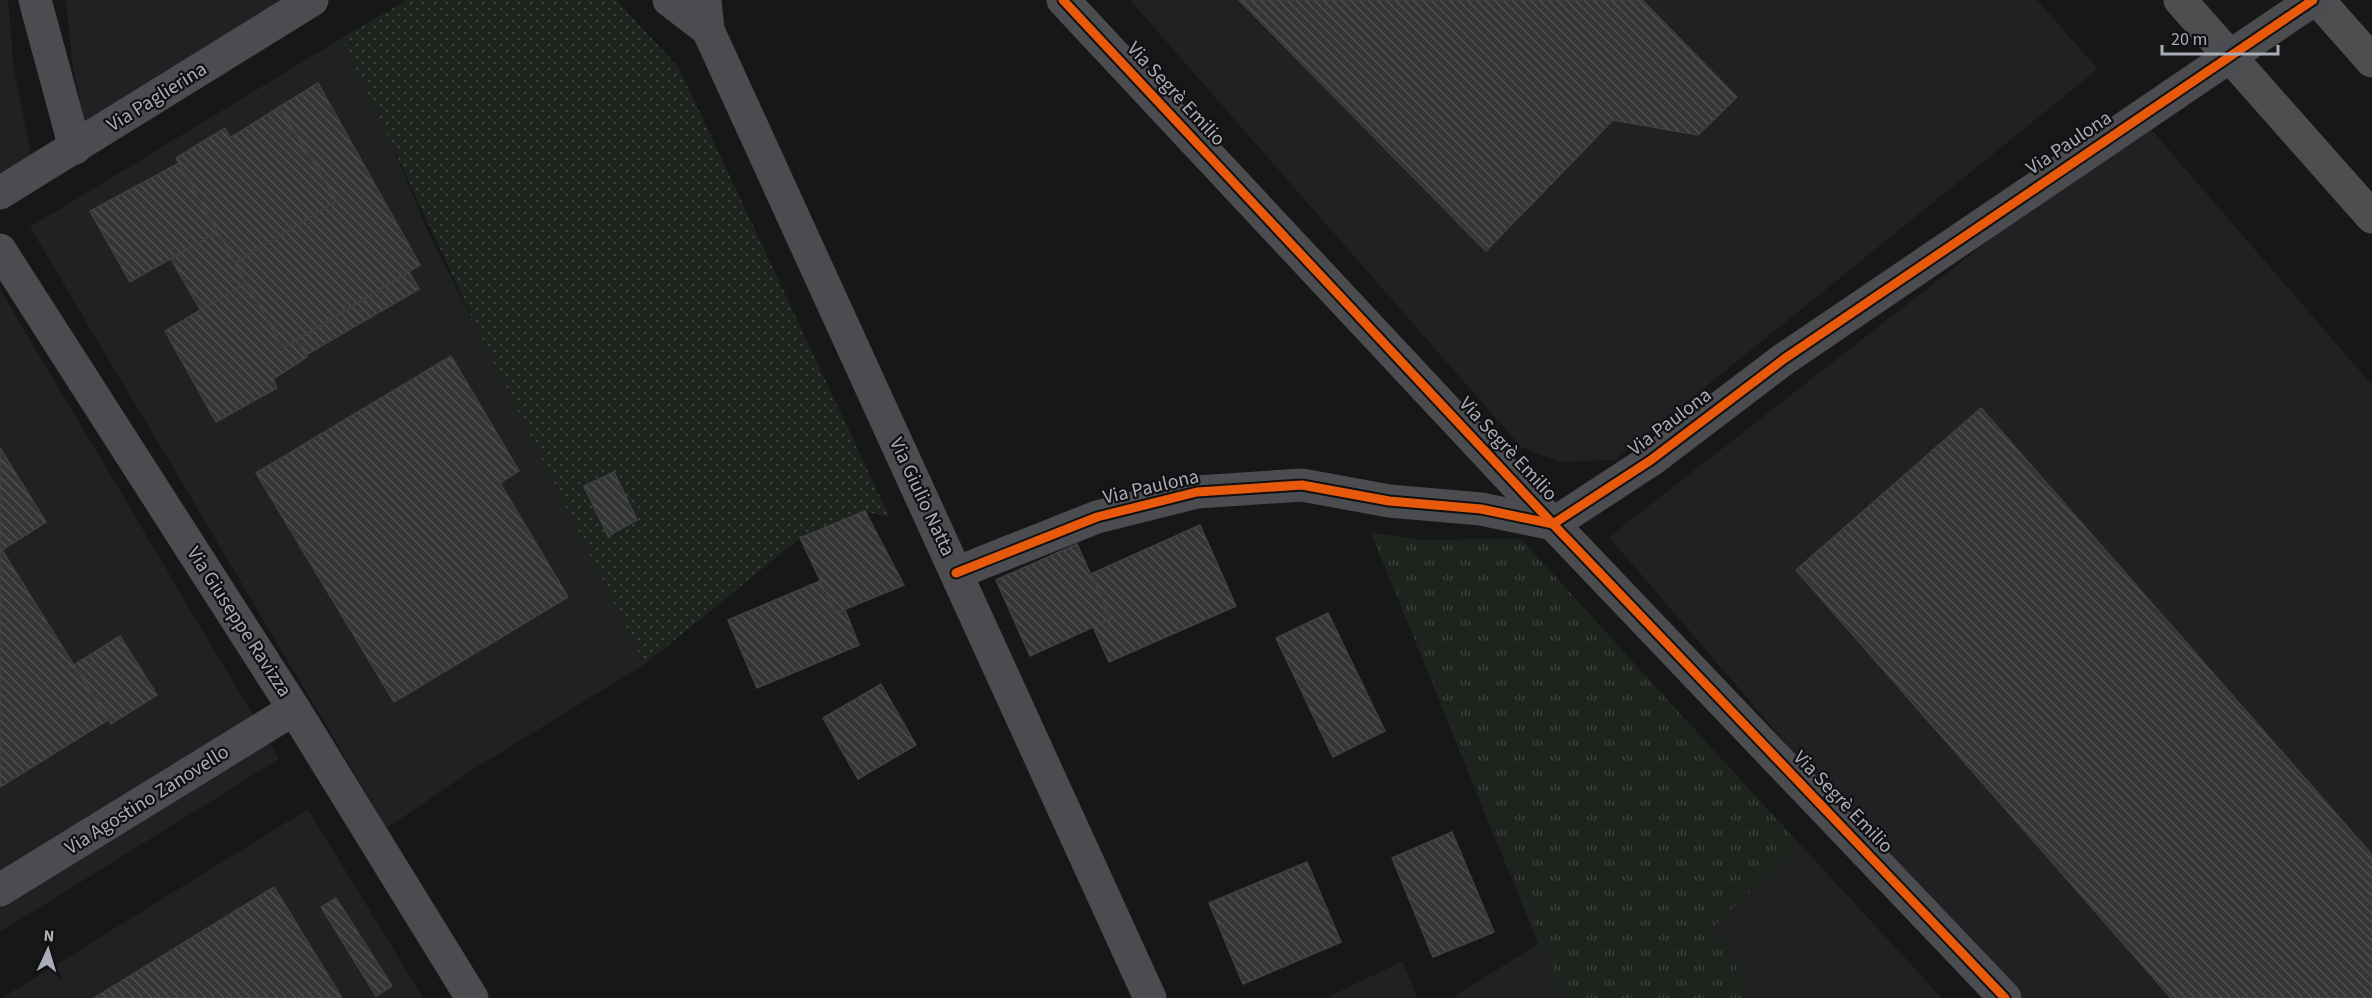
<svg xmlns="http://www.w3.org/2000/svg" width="2372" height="998" font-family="'Source Sans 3',sans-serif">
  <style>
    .built { fill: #212123 }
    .grass { fill: url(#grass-dots) }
    .park { fill: url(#park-tufts) }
    .building { fill: url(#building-back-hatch); stroke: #3f4043; stroke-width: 1.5 }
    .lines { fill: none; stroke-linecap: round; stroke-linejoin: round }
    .minor { stroke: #4b4c50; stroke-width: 33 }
    .highway { stroke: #4e4e51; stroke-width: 33 }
    .minor-bridge { stroke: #4b4c50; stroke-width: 33 }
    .cycleway-casing { stroke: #111113; stroke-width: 13 }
    .cycleway { stroke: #e8590c; stroke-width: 9 }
    .labels { text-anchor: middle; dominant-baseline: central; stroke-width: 4.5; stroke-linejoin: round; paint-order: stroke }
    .street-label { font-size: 20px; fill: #a8adb8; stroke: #111113 }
  </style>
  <defs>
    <pattern id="grass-dots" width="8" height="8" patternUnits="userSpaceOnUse" patternTransform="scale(1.5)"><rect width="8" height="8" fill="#1d241e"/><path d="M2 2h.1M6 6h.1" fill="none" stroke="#3b413d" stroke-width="1.8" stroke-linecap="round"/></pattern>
    <pattern id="park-tufts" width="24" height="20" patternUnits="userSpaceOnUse" patternTransform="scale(1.5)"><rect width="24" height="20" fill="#1d241e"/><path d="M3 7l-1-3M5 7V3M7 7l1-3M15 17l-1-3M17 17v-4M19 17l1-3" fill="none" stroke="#3b413d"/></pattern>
    <pattern id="building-back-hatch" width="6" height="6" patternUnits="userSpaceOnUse" patternTransform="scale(1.5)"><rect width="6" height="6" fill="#353536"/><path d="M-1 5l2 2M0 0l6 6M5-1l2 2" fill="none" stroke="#4f5051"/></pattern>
  </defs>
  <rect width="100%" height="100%" fill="#171717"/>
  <g class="built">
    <polygon points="0,0 8,0 14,70 32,158 0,178"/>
    <polygon points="66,0 295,0 85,126 72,62"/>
    <polygon points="1130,0 2037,0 2098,69 1615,460 1560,462 1521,447"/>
    <polygon points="342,38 373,100 431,239 485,343 645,664 474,769 387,828 30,227"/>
    <polygon points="2143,120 2372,385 2372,998 2004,998 1609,537"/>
    <polygon points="0,289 279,759 0,932"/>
    <polygon points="1371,533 1421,540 1521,539 1523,544 1942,998 1452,998 1538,944"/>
    <polygon points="308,809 423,998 2,998"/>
    <polygon points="1403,961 1417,998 1326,998"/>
  </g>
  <polygon class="grass" points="407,0 616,0 679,68 890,518 865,511 800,538 645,664 477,328 342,38"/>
  <polygon class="park" points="1371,533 1421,540 1521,539 1800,845 1715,925 1753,998 1565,998"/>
  <g class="building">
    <polygon points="1239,0 1642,0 1737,97 1698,135 1613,120 1486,251"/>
    <polygon points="318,83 420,265 283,348 235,263 337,201 279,107"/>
    <polygon points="279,107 337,201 235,263 176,158 225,128 230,138"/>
    <polygon points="179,163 217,232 130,282 90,211"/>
    <polygon points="217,232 246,283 201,311 171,259"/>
    <polygon points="409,272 419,289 306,355 297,340"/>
    <polygon points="246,283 283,348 297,340 307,357 273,379 277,388 216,422 165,331"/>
    <polygon points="451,356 519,471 500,483 568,597 394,702 256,473"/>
    <polygon points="1981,408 2372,855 2372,998 2171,998 1796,570"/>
    <polygon points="0,448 46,522 2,550 108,720 0,787"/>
    <polygon points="614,472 637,520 608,536 584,486"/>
    <polygon points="865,511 904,585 836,613 800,538"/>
    <polygon points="1200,525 1236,606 1109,662 1093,627 1111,619 1091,574"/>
    <polygon points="1077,544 1111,619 1030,656 996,580"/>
    <polygon points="820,581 836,613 845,610 859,645 757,688 728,620"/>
    <polygon points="1328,613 1385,731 1333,757 1276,638"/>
    <polygon points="120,636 157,695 111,724 74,665"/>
    <polygon points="881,684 916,745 858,779 823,718"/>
    <polygon points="1452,832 1494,932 1433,957 1392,858"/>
    <polygon points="1307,862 1341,942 1243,984 1209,903"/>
    <polygon points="274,887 342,998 94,998"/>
    <polygon points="336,898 392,986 376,996 321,907"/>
  </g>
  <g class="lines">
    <g class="minor">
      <polyline points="35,0 75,148"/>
      <polyline points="669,0 708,30"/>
      <polyline points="705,0 708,30 1150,998"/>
      <polyline points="1063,0 1553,524 2005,998"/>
      <polyline points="0,193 312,0"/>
      <polyline points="0,250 294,709 472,998"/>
      <polyline points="956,573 1097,517 1197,492 1302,485 1389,501 1481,509 1553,524 1651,460 1784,359 2173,95"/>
      <polyline points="0,890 294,709"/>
    </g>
    <g class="highway">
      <polyline points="2180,0 2372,217"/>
      <polyline points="2318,0 2372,61"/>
    </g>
    <polyline class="minor-bridge" points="2173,95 2313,0"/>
    <defs>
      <g id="cycleway">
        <polyline points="1063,0 1553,524 2005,998"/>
        <polyline points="956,573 1097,517 1197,492 1302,485 1389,501 1481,509 1553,524 1651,460 1784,359 2313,0"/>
      </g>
    </defs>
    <use href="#cycleway" class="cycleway-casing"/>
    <use href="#cycleway" class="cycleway"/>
  </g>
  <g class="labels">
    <g class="street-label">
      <text transform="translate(1176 94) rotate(47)">Via Segrè Emilio</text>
      <text transform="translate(157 97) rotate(-32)">Via Paglierina</text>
      <text transform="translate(2069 143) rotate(-34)">Via Paulona</text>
      <text transform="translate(1670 422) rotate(-37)">Via Paulona</text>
      <text transform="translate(1508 449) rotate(47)">Via Segrè Emilio</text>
      <text transform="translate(1151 487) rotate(-13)">Via Paulona</text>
      <text transform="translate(922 497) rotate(65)">Via Giulio Natta</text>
      <text transform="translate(239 622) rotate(57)">Via Giuseppe Ravizza</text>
      <text transform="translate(147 800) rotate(-32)">Via Agostino Zanovello</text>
      <text transform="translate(1843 802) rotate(46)">Via Segrè Emilio</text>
    </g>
  </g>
  <g transform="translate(48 950) rotate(4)" stroke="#111113" stroke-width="4.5" paint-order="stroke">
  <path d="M0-4.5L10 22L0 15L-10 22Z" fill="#a8adb8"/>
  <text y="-9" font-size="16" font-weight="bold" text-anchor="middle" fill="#a8adb8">N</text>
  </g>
  <path d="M2162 45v9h116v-9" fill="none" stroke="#a8adb8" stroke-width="3"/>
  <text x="2171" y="45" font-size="18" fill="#a8adb8" stroke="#111113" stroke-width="4.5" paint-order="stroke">20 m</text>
</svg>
